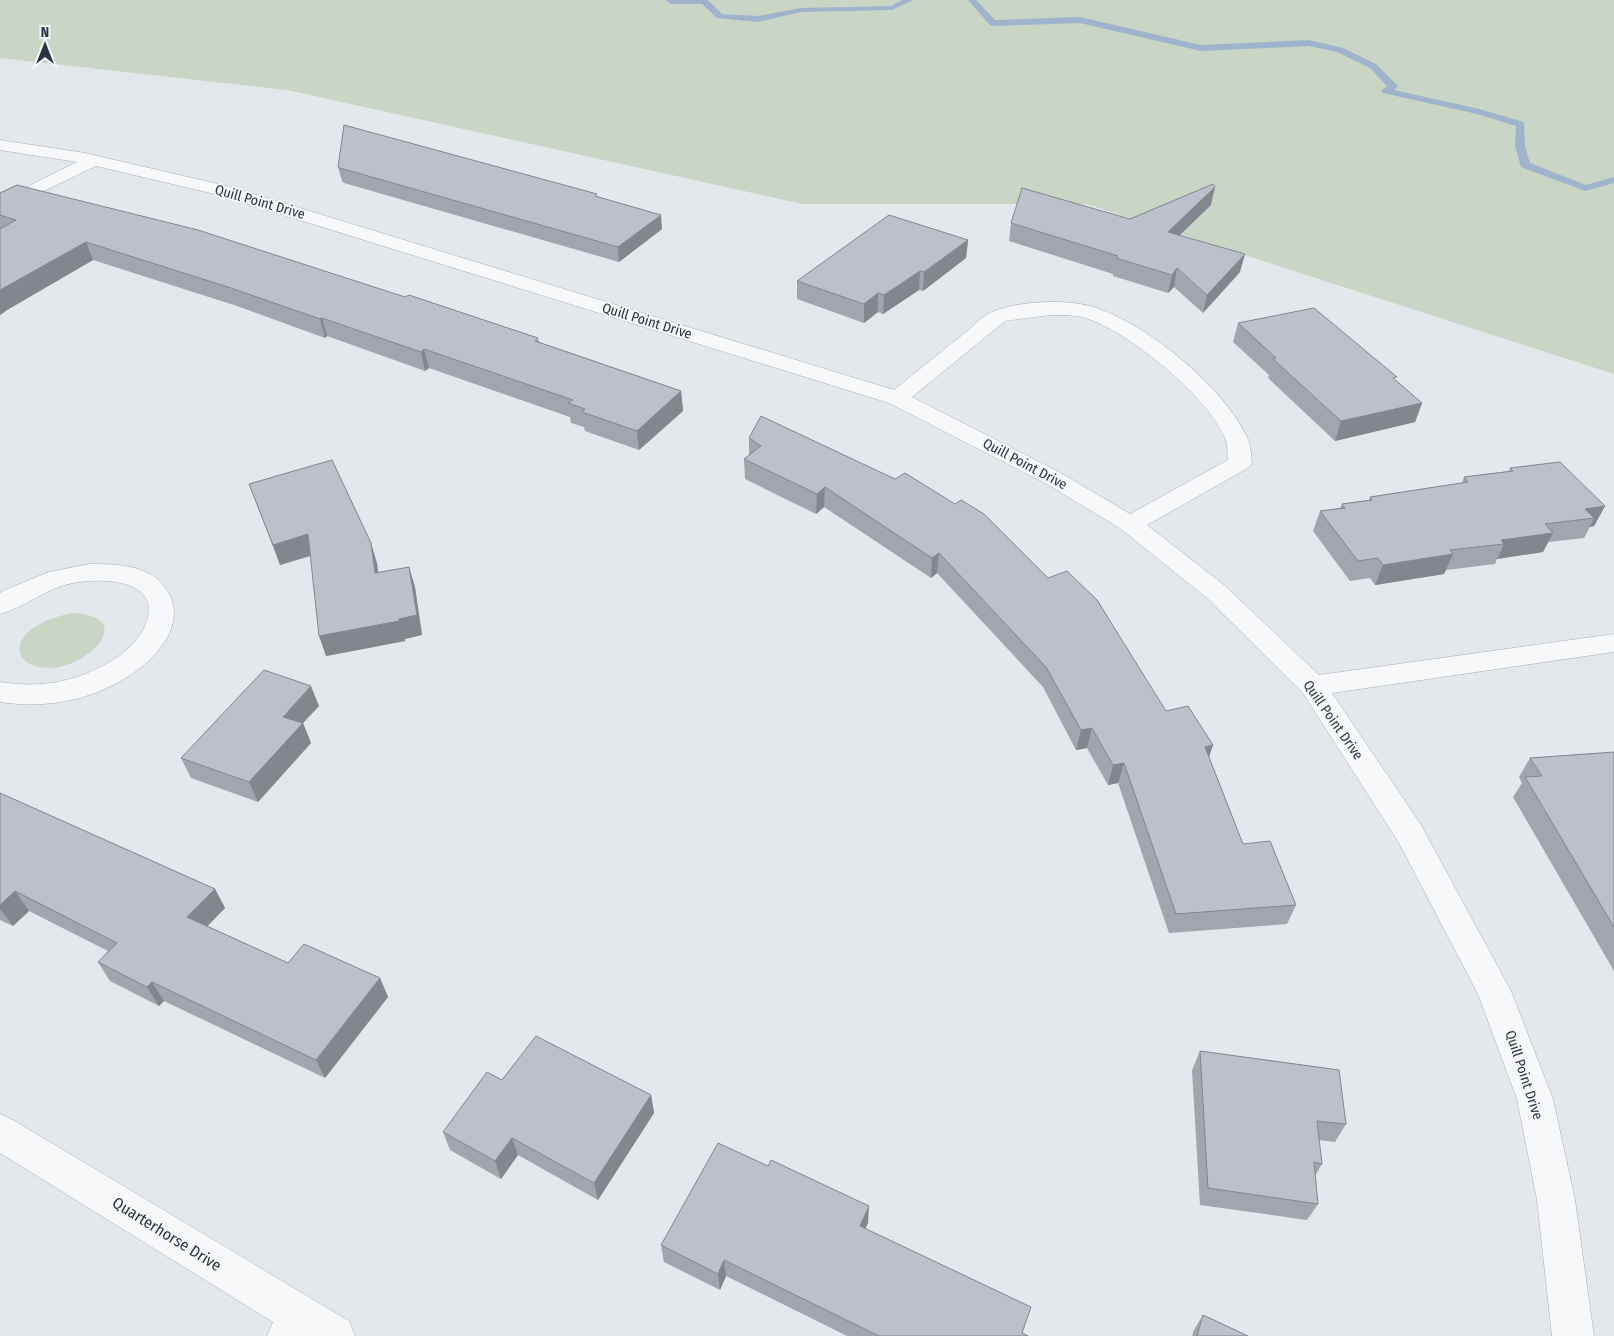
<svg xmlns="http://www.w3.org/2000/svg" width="1614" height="1336" font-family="'Fira Sans Condensed',sans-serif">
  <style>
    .green { fill: #c9d6c5 }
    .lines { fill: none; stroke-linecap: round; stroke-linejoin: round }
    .stream { fill: #9fb4cc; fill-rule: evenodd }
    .minor-casing { stroke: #a9aeb7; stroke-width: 1 }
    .minor { fill: #f7f8fa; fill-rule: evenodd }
    .wall { fill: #a1a5ae }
    .shaded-wall { fill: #83868d }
    .building { fill: #bbc0ca; stroke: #83868d }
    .labels { text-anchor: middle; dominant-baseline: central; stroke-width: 4; stroke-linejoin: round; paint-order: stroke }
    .street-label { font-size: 14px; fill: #2b3445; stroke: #f4f6f9 }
    .near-street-label { font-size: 16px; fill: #2b3445; stroke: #f4f6f9 }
  </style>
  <rect width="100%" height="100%" fill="#e4e7ec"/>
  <g class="green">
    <polygon points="0,0 1614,0 1614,374 1086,204 803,204 287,90 0,58"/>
    <path d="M72,613C139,616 88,668 49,668C20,668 8,647 33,628C45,620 58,616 72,613Z"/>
  </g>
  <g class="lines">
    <g class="stream">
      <polygon points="665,0 708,0 722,14 758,16 801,8 891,6 902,0 913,0 892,10 801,12 758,22 717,18 702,4 671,4"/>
      <polygon points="968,0 976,0 995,20 1080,17 1201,45 1309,40 1343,48 1376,64 1398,86 1394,90 1479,109 1524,122 1525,146 1530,163 1586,185 1614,177 1614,183 1585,191 1521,167 1515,146 1516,126 1477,114 1383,93 1381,91 1387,86 1370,68 1337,52 1309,46 1201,51 1080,23 993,26 990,25"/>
    </g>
    <defs>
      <g id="minor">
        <path d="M0,140L85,153L231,187L894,390C917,371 941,352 965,333C973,327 982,316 992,312C1018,301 1063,299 1090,306C1144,321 1223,386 1247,437C1251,445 1251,455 1252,463L1248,468L1147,525L1225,586L1319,675L1614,634V652L1332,693L1421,825L1511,991L1553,1099L1575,1200L1594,1336H1552L1537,1200L1517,1099L1478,994L1399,843L1303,693L1207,598L1121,529L1045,483L889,403L219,195L96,166L0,212V200L77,162L0,150ZM1051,315C1067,315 1082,315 1096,322C1136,339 1208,397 1225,438C1228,444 1227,453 1228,460L1130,514L1061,473L912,397L1005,321Z"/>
        <path d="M90,564C110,564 131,564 150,574C158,578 163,584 168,592C184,619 165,647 144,665C104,698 50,710 0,702V682C44,689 82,681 119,656C128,649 139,639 144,628C167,580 104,577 73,583C46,588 26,607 0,614V593L5,590L49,572Z"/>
        <polygon points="0,1114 13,1120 349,1321 355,1336 267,1336 273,1322 0,1153"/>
      </g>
    </defs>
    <use href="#minor" class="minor-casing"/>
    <use href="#minor" class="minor"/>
  </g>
  <g class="wall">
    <polygon points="338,167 597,196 662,229 619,262 344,183 342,181"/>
    <polygon points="0,193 405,297 538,338 539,342 681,391 683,411 639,450 585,431 584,427 571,423 570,417 429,368 425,371 327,336 325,338 237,306 93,260 7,310 0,315"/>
    <polygon points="1211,205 1180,235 1240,272 1203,313 1174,287 1168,293 1113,276 1113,274 1009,241 1011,223 1130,219"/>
    <polygon points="968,240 966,258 923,291 919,290 883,314 878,312 864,323 797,299 797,281"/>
    <polygon points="1238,323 1395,380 1422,403 1415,422 1335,441 1268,378 1269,375 1233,342"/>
    <polygon points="761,416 1213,745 1209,757 1243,844 1296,905 1287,924 1169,933 1118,783 1108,785 1087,748 1076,750 1043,687 937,573 931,578 824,507 816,514 745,479 744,459 749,455 749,438"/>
    <polygon points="1510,468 1605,506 1594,526 1590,527 1584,538 1548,542 1543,552 1497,559 1495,564 1446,570 1444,574 1375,585 1370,578 1350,581 1313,531 1320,511 1340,508 1342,504 1369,500 1370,497 1462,483 1464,477 1509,471"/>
    <polygon points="249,484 377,563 378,573 409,567 415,587 422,635 405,639 405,641 326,656 311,556 280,565"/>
    <polygon points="319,706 303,723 311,743 258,802 191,778 181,758"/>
    <polygon points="1614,752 1614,971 1513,797 1522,783 1519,777 1530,758"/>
    <polygon points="0,793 215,889 225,908 207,926 288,963 380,978 388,997 325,1078 164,1001 159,1006 110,981 98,962 108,951 29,911 13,926 0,920"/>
    <polygon points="1200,1051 1346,1124 1335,1142 1319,1140 1322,1164 1315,1176 1318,1204 1307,1220 1200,1205 1192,1070"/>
    <polygon points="502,1080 651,1095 654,1113 598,1200 518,1155 501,1179 450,1150 443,1132"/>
    <polygon points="868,1223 865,1229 1026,1322 1022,1333 1028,1336 847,1336 726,1276 720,1290 664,1262 661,1245"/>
    <polygon points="1203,1315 1248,1336 1192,1336 1194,1330"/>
  </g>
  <g class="shaded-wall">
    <polygon points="1215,187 1211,205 1164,250 1168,232"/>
    <polygon points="661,215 662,229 619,262 618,247"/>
    <polygon points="968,240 966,258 923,291 924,272"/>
    <polygon points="86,242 93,260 7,310 0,315 0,290"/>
    <polygon points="1245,254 1240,272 1203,313 1207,295"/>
    <polygon points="1177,268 1174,287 1168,293 1172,275"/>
    <polygon points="920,271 919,290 883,314 884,295"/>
    <polygon points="878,293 878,312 864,323 864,304"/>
    <polygon points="322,318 327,336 325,338 320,319"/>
    <polygon points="424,349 429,368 425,371 421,352"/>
    <polygon points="681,391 683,411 639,450 637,431"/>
    <polygon points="1422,403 1415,422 1335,441 1341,421"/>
    <polygon points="825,487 824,507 816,514 817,494"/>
    <polygon points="1605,506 1594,526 1590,527 1594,518 1585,509"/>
    <polygon points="1553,533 1543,552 1497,559 1504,544 1501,540"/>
    <polygon points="308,534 315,554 280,565 273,545"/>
    <polygon points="371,543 377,563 381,593 375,573"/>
    <polygon points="939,553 937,573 931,578 932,558"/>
    <polygon points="1453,554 1444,574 1375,585 1383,565"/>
    <polygon points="409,567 415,587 422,635 405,639 405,641 326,656 319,636"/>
    <polygon points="311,686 319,706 303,723 311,743 258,802 249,782 283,717"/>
    <polygon points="1092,728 1087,748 1076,750 1081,730"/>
    <polygon points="1213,745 1206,765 1205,747"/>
    <polygon points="1124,763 1118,783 1108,785 1113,765"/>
    <polygon points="215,889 225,908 198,936 187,917"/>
    <polygon points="15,891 29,911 13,926 0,909 0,905"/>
    <polygon points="380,978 388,997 325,1078 316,1060"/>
    <polygon points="152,982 164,1001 159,1006 147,987"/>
    <polygon points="651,1095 654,1113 598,1200 594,1183"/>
    <polygon points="512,1138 518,1155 501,1179 495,1161"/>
    <polygon points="869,1206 868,1223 859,1243 860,1226"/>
    <polygon points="724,1260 726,1276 720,1290 718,1274"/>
  </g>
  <g class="building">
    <polygon points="344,125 597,194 595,196 661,215 618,247 340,168 338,167"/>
    <polygon points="1213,184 1215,187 1168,232 1245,254 1207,295 1177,268 1172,275 1116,258 1118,256 1011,223 1022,188 1130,219"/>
    <polygon points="17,185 198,230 405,297 409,295 538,338 535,341 681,391 637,431 582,412 585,409 568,403 573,400 424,349 421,352 322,318 320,319 231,288 86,242 0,290 0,229 16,220 0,215 0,193"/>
    <polygon points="889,215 968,240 924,272 920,271 884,295 878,293 864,304 797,281"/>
    <polygon points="1314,308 1397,377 1393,378 1422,403 1341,421 1273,359 1276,358 1238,323"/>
    <polygon points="761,416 895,479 905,473 955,504 961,500 984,514 1048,578 1067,571 1097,600 1166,711 1188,706 1213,745 1205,747 1243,844 1270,841 1296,905 1176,914 1124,763 1113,765 1092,728 1081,730 1046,667 939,553 932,558 825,487 817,494 744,459 761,446 749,438"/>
    <polygon points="332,460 371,543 375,573 409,567 417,615 399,619 399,621 319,636 308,534 273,545 249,484"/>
    <polygon points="1560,462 1605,506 1585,509 1594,518 1545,524 1553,533 1501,540 1504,544 1450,550 1453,554 1383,565 1378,558 1358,561 1320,511 1345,508 1342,504 1372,500 1370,497 1468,482 1464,477 1513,471 1510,468"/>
    <polygon points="264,670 311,686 283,717 303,723 249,782 181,758"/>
    <polygon points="1614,752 1614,927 1525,777 1542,776 1530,758"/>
    <polygon points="0,793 215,889 187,917 288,963 304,944 380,978 316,1060 152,982 147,987 98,962 117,943 15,891 0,905"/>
    <polygon points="536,1036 651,1095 594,1183 512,1138 495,1161 443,1132 487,1072 502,1080"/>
    <polygon points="1200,1051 1339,1070 1346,1124 1317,1121 1322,1164 1314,1162 1318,1204 1208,1188"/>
    <polygon points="718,1143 768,1166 771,1160 869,1206 860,1226 1031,1307 1022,1333 1028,1336 879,1336 724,1260 718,1274 661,1245"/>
    <polygon points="1203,1315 1248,1336 1197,1336"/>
  </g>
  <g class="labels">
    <g class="street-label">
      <text transform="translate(260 202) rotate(16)">Quill Point Drive</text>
      <text transform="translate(647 321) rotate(17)">Quill Point Drive</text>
      <text transform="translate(1025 464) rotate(28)">Quill Point Drive</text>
      <text transform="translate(1333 720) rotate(55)">Quill Point Drive</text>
      <text transform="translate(1524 1075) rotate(72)">Quill Point Drive</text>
    </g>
    <g class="near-street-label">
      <text transform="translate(167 1234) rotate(32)">Quarterhorse Drive</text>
    </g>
  </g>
  <g transform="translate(45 45)" stroke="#f4f6f9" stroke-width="4" paint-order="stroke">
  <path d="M0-4L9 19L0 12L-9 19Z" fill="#2b3445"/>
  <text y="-8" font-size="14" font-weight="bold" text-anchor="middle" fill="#2b3445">N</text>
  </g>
</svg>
